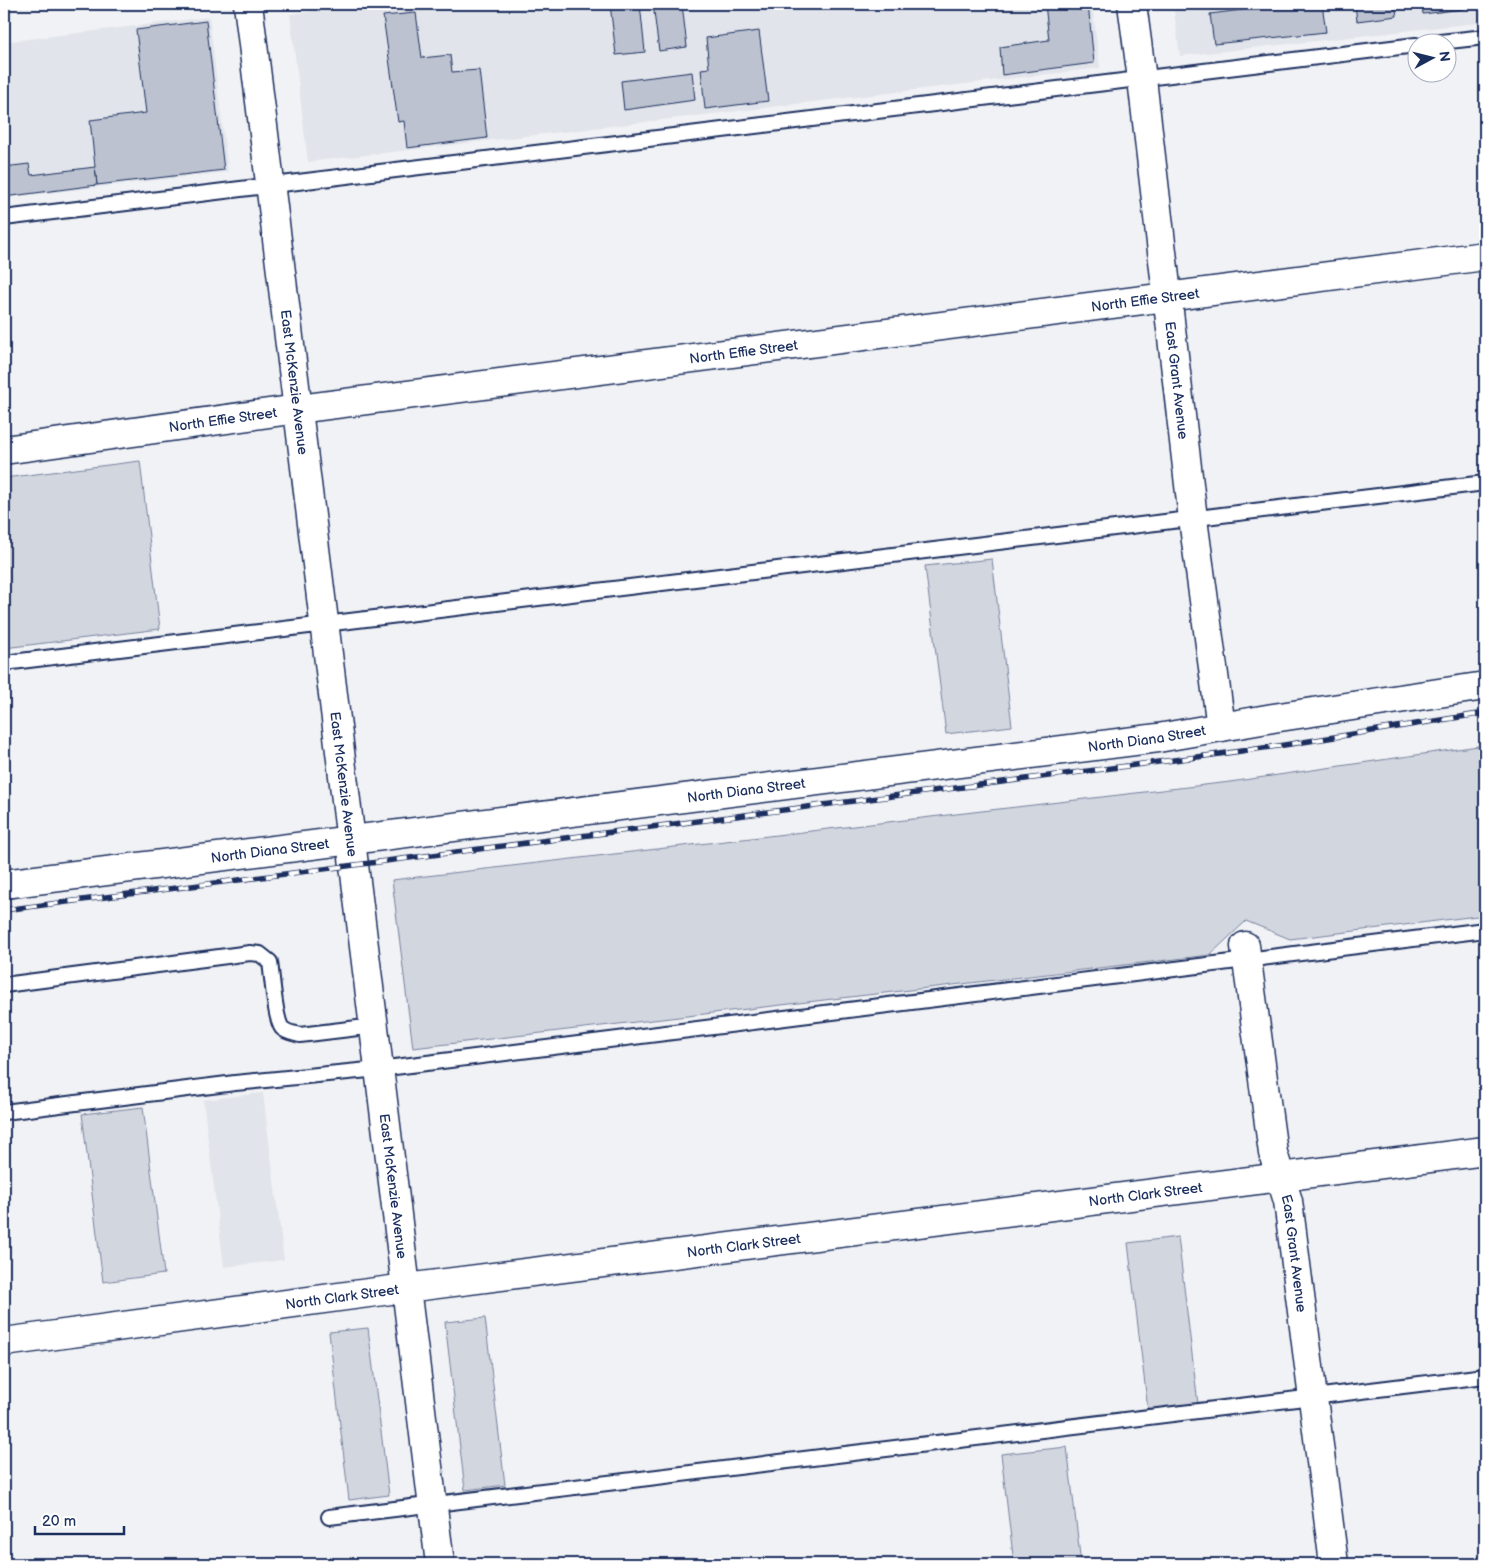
<svg xmlns="http://www.w3.org/2000/svg" width="1489" height="1568" font-family="'Balsamiq Sans',sans-serif">
  <style>
    .built { fill: #e1e4ea }
    .green { fill: #d2d6df; stroke: #76829e }
    .building { fill: #bcc2d0; stroke: #1b2f5e }
    .lines { fill: none; stroke-linecap: round; stroke-linejoin: round }
    .service-casing { stroke: #1b2f5e; stroke-width: 18 }
    .minor-casing { stroke: #1b2f5e; stroke-width: 31 }
    .service { stroke: #fff; stroke-width: 14 }
    .minor { stroke: #fff; stroke-width: 28 }
    .rail-casing { stroke: #1b2f5e; stroke-width: 5.5 }
    .rail { stroke: #fff; stroke-width: 4; stroke-dasharray: 11; stroke-linecap: butt }
    .labels { text-anchor: middle; dominant-baseline: central; stroke-width: 5; stroke-linejoin: round; paint-order: stroke }
    .street-label { font-size: 14px; fill: #1b2f5e; stroke: #fff }
  </style>
  <rect width="100%" height="100%" fill="#f1f2f5"/>
  <filter id="ink" filterUnits="userSpaceOnUse"><feTurbulence type="fractalNoise" baseFrequency=".02" numOctaves="2"/><feDisplacementMap in="SourceGraphic" scale="10" xChannelSelector="R" yChannelSelector="G"/><feConvolveMatrix kernelMatrix="1 2 1 2 8 2 1 2 1" color-interpolation-filters="sRGB"/></filter>
  <g filter="url(#ink)">
    <g class="built">
      <polygon points="378,4 1092,4 1100,68 308,162 290,14"/>
      <polygon points="1173,4 1485,4 1485,22 1180,56"/>
      <polygon points="209,17 228,172 4,198 4,42"/>
      <polygon points="263,1093 284,1260 224,1267 203,1100"/>
    </g>
    <g class="green">
      <polygon points="140,461 160,629 4,648 4,478"/>
      <polygon points="992,559 1012,726 946,734 925,566"/>
      <polygon points="1485,745 1485,915 1290,939 1246,921 1210,955 413,1048 392,880 1230,782"/>
      <polygon points="143,1107 164,1274 103,1282 82,1114"/>
      <polygon points="1178,1237 1198,1404 1148,1410 1128,1243"/>
      <polygon points="485,1318 505,1485 465,1490 445,1322"/>
      <polygon points="368,1328 389,1495 349,1500 329,1332"/>
      <polygon points="1067,1447 1081,1564 1014,1564 1001,1454"/>
    </g>
    <g class="building">
      <polygon points="610,4 640,4 645,52 616,55"/>
      <polygon points="653,4 682,4 687,47 659,51"/>
      <polygon points="1045,4 1088,4 1094,63 1002,75 1000,47 1049,40"/>
      <polygon points="1290,4 1302,4 1302,6 1322,4 1326,32 1214,44 1210,14"/>
      <polygon points="1355,4 1395,4 1397,16 1357,21"/>
      <polygon points="1422,4 1463,4 1463,9 1423,14"/>
      <polygon points="416,13 422,58 450,55 452,72 479,70 487,138 407,148 404,121 398,122 383,16"/>
      <polygon points="206,21 224,170 97,185 90,120 146,113 136,30"/>
      <polygon points="759,31 768,101 705,109 701,69 709,68 706,38"/>
      <polygon points="692,72 695,100 624,110 621,81"/>
      <polygon points="29,164 31,175 95,167 97,185 4,197 4,167"/>
    </g>
    <g class="lines">
      <defs>
        <g id="service">
          <polyline points="1440,42 1485,37"/>
          <polyline points="4,218 1416,45"/>
          <polyline points="4,663 1485,483"/>
          <path d="M4,985L250,953L260,954L270,962C272,975 275,1019 282,1028C287,1033 294,1033 300,1035L374,1026"/>
          <polyline points="4,1112 235,1083 379,1069 1485,930"/>
          <polyline points="329,1517 1485,1376"/>
        </g>
        <g id="minor">
          <path id="s1" d="M248,4L440,1564"/>
          <path id="s2" d="M1132,4L1142,79L1193,519L1221,727"/>
          <path id="s3" d="M4,450L298,409L1485,256"/>
          <path id="s4" d="M4,884L1158,738L1273,718L1485,686"/>
          <path id="s5" d="M1245,946L1273,1153L1288,1201L1334,1564"/>
          <path id="s6" d="M4,1342L406,1288L1485,1151"/>
        </g>
      </defs>
      <use href="#service" class="service-casing"/>
      <use href="#minor" class="minor-casing"/>
      <use href="#service" class="service"/>
      <use href="#minor" class="minor"/>
      <defs>
        <polyline id="rail" points="4,910 1205,756 1278,746 1485,713"/>
      </defs>
      <use href="#rail" class="rail-casing"/>
      <use href="#rail" class="rail"/>
    </g>
  </g>
  <g class="labels">
    <g class="street-label">
      <text stroke="none"><textPath href="#s3" startOffset="1151">North Effie Street</textPath></text>
      <text stroke="none"><textPath href="#s3" startOffset="746">North Effie Street</textPath></text>
      <text stroke="none"><textPath href="#s2" startOffset="379">East Grant Avenue</textPath></text>
      <text stroke="none"><textPath href="#s1" startOffset="381">East McKenzie Avenue</textPath></text>
      <text stroke="none"><textPath href="#s3" startOffset="221">North Effie Street</textPath></text>
      <text stroke="none"><textPath href="#s4" startOffset="1152">North Diana Street</textPath></text>
      <text stroke="none"><textPath href="#s1" startOffset="786">East McKenzie Avenue</textPath></text>
      <text stroke="none"><textPath href="#s4" startOffset="748">North Diana Street</textPath></text>
      <text stroke="none"><textPath href="#s4" startOffset="268">North Diana Street</textPath></text>
      <text stroke="none"><textPath href="#s1" startOffset="1191">East McKenzie Avenue</textPath></text>
      <text stroke="none"><textPath href="#s6" startOffset="1151">North Clark Street</textPath></text>
      <text stroke="none"><textPath href="#s6" startOffset="746">North Clark Street</textPath></text>
      <text stroke="none"><textPath href="#s5" startOffset="312">East Grant Avenue</textPath></text>
      <text stroke="none"><textPath href="#s6" startOffset="341">North Clark Street</textPath></text>
    </g>
  </g>
  <rect width="1489" height="1568" fill="none" stroke="#fff" stroke-width="20"/>
  <rect x="10" y="10" width="1469" height="1548" fill="none" stroke="#1b2f5e" stroke-width="2" filter="url(#ink)"/>
  <g transform="translate(1432 58) rotate(83)"><circle r="24" fill="#ffffff" stroke="#a4acbf"/>
  <path d="M0-4L9 19L0 12L-9 19Z" fill="#1b2f5e"/>
  <text y="-8" font-size="14" font-weight="bold" text-anchor="middle" fill="#1b2f5e">N</text>
  </g>
  <path d="M35 1526v8h89v-8" fill="none" stroke="#1b2f5e" stroke-width="2.5"/>
  <text x="42" y="1526" font-size="15" fill="#1b2f5e" stroke="#ffffff" stroke-width="4" paint-order="stroke">20 m</text>
</svg>
